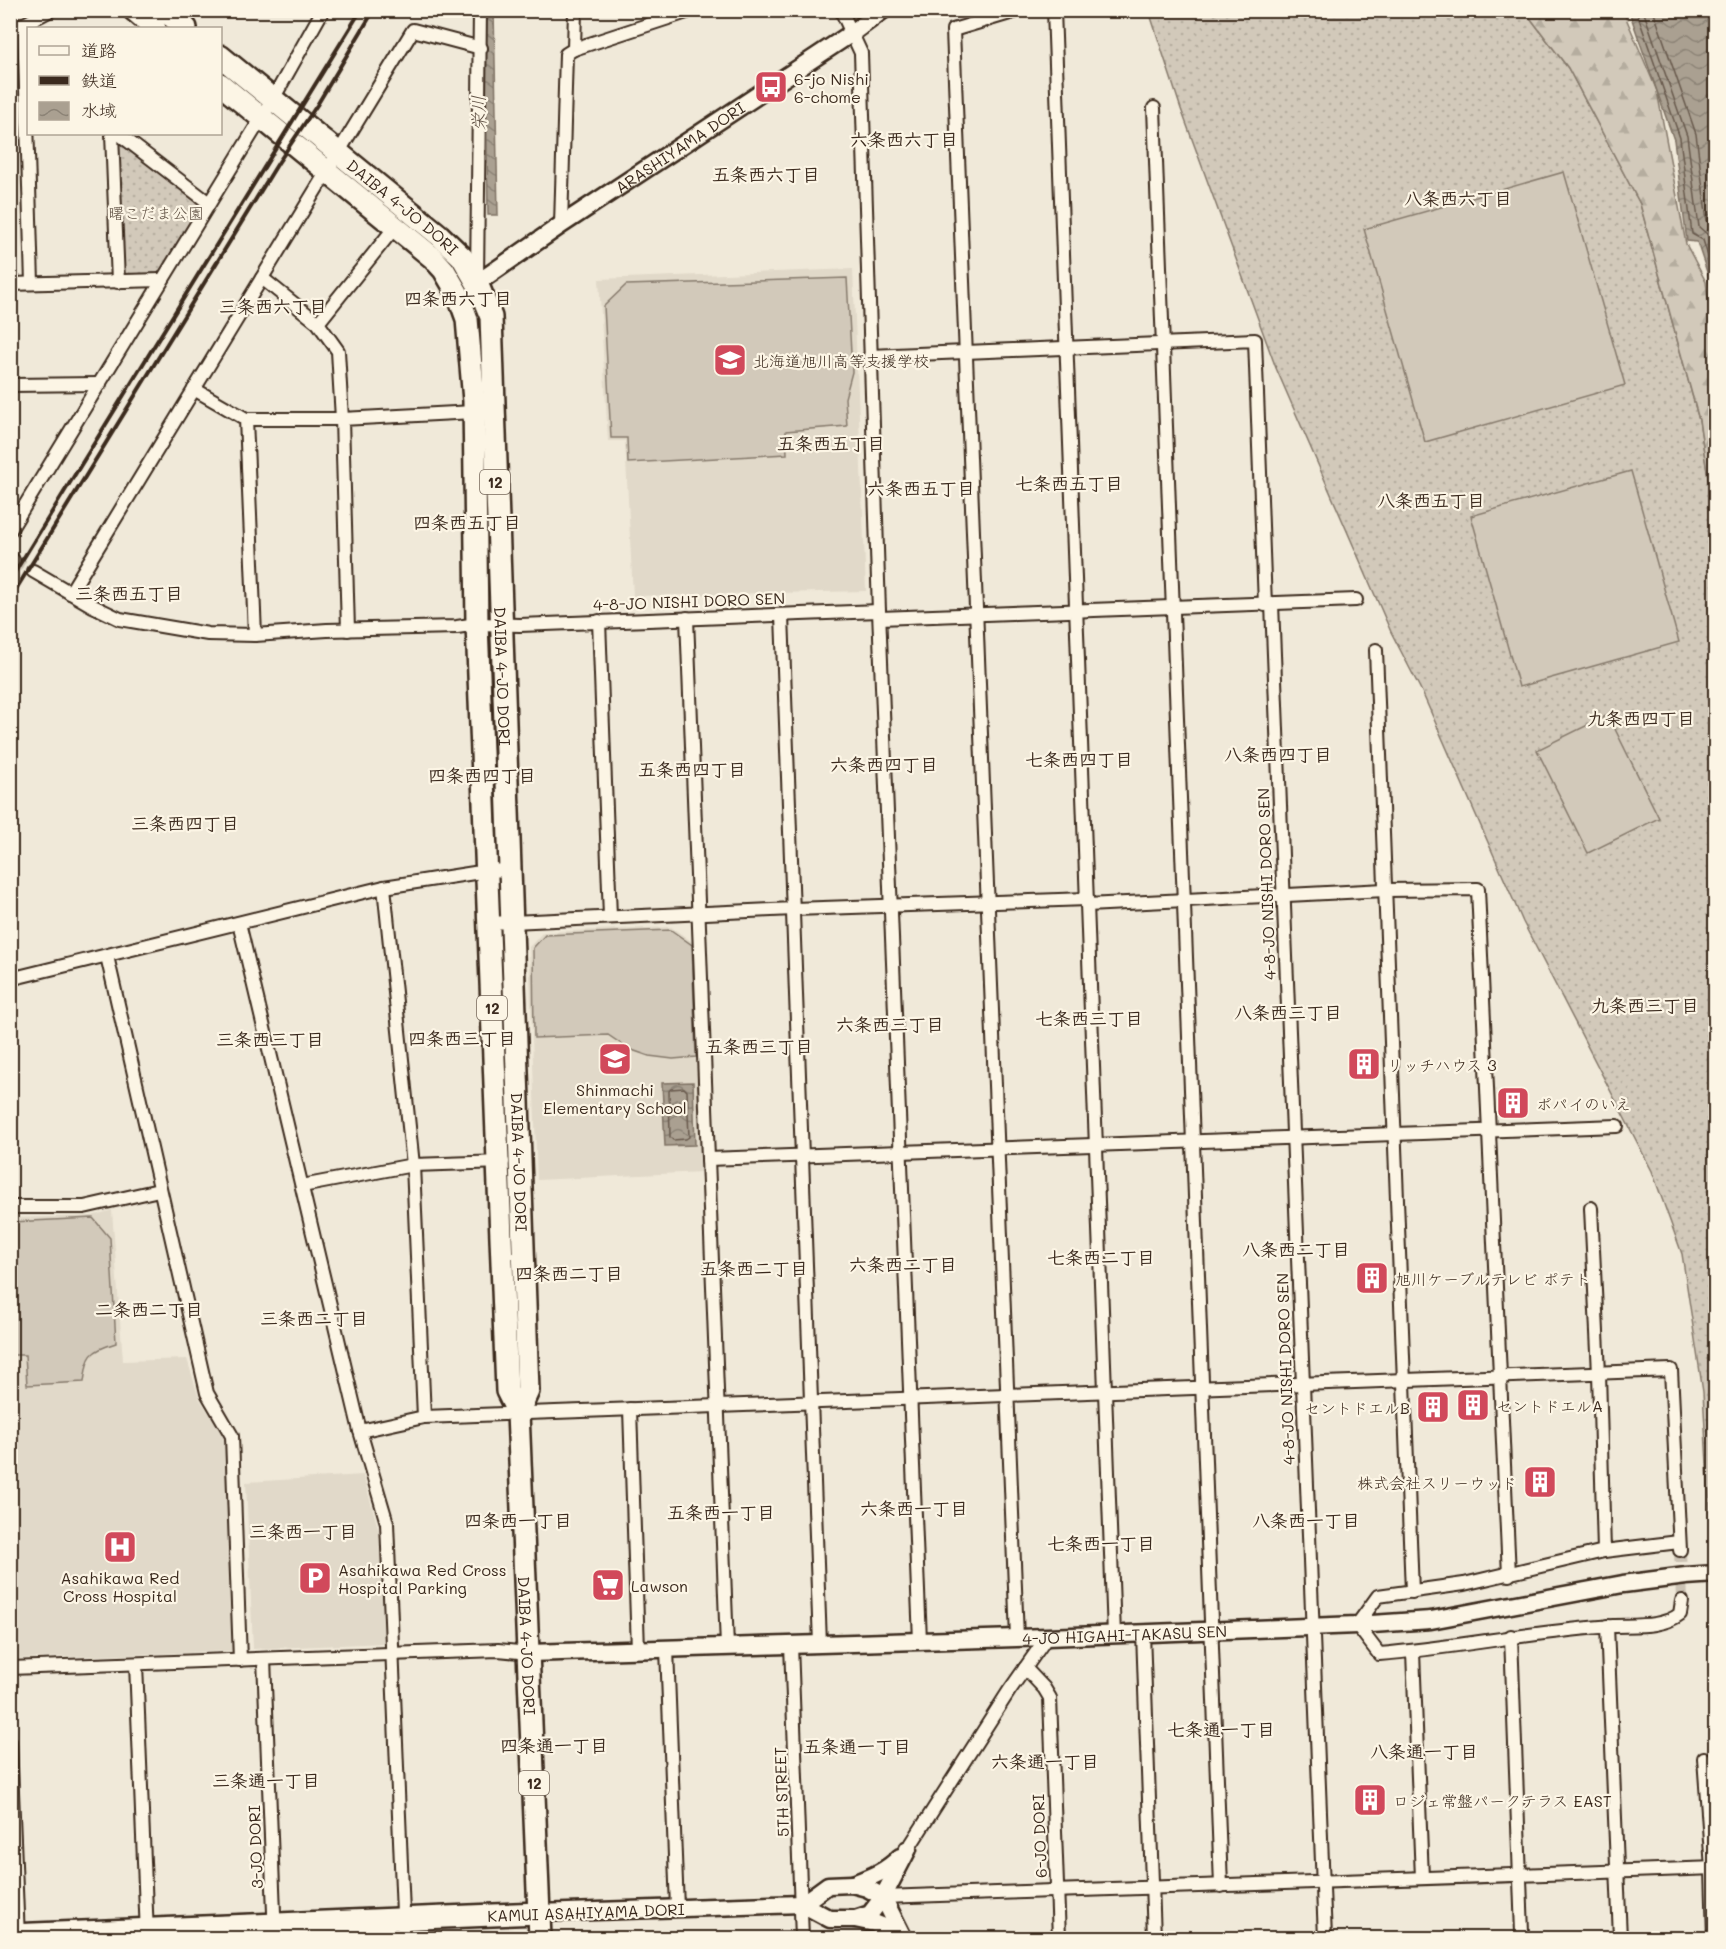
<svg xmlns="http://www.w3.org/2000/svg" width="1726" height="1949" font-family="Mali,'Klee One',sans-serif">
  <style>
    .built { fill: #e1d9c9 }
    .grass { fill: url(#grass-dots); stroke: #867a6c; stroke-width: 1.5 }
    .forest { fill: url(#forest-firs); stroke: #867a6c; stroke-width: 1.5 }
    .pitch { fill: #d2c9ba; stroke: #867a6c; stroke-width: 1.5 }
    .water { fill: url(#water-waves); stroke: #7e7163; stroke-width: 1.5 }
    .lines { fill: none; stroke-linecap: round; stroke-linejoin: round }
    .shore { stroke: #67594c; stroke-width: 1.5 }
    .street-tunnel { stroke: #ccc3b4; stroke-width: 12; stroke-dasharray: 12 6; stroke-linecap: butt }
    .street-casing { stroke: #3b2a1e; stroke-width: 16 }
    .secondary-casing { stroke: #3b2a1e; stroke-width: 21 }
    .highway-casing { stroke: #3b2a1e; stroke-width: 26 }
    .street { stroke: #fcf5e5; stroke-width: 12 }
    .secondary { stroke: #fcf5e5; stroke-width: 16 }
    .highway { stroke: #fcf5e5; stroke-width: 21 }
    .rail { stroke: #3b2a1e; stroke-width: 4 }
    .labels { text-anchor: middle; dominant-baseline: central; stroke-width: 4.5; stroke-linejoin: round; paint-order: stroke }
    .shield { fill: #fcf5e5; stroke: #75675a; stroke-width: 1.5 }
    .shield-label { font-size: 15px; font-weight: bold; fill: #3b2a1e }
    .poi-label { font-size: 16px; fill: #3b2a1e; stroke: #fcf5e5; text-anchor: start }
    .street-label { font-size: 16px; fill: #3b2a1e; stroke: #fcf5e5 }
    .park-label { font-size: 16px; fill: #615245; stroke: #fcf5e5 }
    .water-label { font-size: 18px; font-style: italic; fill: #625346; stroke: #fcf5e5 }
    .neighbourhood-label { font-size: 18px; font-weight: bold; fill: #3b2a1e; stroke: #fcf5e5 }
  </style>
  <defs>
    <pattern id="grass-dots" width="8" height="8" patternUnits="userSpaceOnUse" patternTransform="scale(1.5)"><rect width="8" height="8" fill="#d2c9ba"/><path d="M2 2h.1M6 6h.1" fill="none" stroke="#b5ad9f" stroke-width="1.8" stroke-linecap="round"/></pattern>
    <pattern id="forest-firs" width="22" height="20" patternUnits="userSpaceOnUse" patternTransform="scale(1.5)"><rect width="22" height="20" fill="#d2c9ba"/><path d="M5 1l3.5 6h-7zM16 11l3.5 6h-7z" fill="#b5ad9f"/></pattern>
    <pattern id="water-waves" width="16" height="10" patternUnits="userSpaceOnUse" patternTransform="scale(1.5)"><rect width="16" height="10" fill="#aaa091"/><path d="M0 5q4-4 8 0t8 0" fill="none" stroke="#8c8376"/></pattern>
  </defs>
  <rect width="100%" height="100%" fill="#f0e9d9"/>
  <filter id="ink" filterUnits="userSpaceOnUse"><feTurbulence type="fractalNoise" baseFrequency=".0167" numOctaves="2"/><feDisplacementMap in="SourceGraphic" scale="12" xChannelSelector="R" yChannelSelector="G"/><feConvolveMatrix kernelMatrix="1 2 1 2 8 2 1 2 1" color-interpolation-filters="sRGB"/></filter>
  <g filter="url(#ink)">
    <g class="built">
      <polygon points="853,269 866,591 633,596 625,441 608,441 599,279"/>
      <polygon points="671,927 694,943 702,1172 537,1180 529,947 543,932"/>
      <polygon points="112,1210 123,1361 187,1359 199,1398 225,1438 232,1651 11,1659 10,1218 92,1216"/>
      <polygon points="363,1475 379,1531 384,1643 253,1649 246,1482"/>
    </g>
    <g class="grass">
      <polygon points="1149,11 1525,11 1568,68 1640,204 1699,420 1715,523 1715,1609 1703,1392 1682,1254 1652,1171 1523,922 1422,692 1391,632 1276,368 1181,109"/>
      <polygon points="112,134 209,203 162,280 118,282"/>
    </g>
    <polygon class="forest" points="1525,11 1623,11 1657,91 1686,244 1706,282 1715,352 1715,523 1699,420 1640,204 1568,68"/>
    <g class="pitch">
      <polygon points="1564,172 1625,385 1425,442 1364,229"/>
      <polygon points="847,278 852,372 845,398 847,426 786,431 787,454 628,463 627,438 611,438 604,306 626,285"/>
      <polygon points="1631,471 1679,642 1519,687 1471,516"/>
      <polygon points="1608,715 1659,818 1588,853 1537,750"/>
      <polygon points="671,930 692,945 696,1057 673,1059 649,1056 629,1049 608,1035 534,1038 533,948 545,935"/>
      <path d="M93,1218L110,1238L116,1343C89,1352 88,1354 84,1382L27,1385L25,1355H11V1222Z"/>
    </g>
    <g class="water">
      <polygon points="485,11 494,11 498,215 488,215"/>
      <polygon points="1629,11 1715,11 1715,325 1708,275 1697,242 1687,241 1674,140"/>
      <polygon points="693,1082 695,1145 665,1146 662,1083"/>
    </g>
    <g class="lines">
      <g class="shore">
        <polyline points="1636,10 1680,138 1692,234 1703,240 1716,282"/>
        <polyline points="1643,10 1687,136 1699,227 1708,235 1716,254"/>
        <polyline points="1653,10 1696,134 1707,221 1716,230"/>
        <polygon points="684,1088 687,1091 689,1137 686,1139 673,1140 670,1137 669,1091 671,1089"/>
      </g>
      <g class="street-tunnel">
        <polyline points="13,560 33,571"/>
        <polyline points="1680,1550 1682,1601"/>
      </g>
      <defs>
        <g id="street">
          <polyline points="841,10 861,53 879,611 920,1641"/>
          <polyline points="1054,10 1114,1635"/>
          <polyline points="10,25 24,24"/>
          <polyline points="574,49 693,10"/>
          <polyline points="1154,108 1221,1886"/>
          <polyline points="112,134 118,282"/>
          <polyline points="119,134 209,203"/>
          <polyline points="561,225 566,54 574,49 575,10"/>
          <polyline points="262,278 318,323 338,351 342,419 348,630"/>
          <polyline points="477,279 480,10"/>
          <polyline points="32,283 24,24 51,10"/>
          <polyline points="10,284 162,280"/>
          <polyline points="318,323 395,227"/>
          <polyline points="870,356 1255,340 1265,605"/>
          <polyline points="10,385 100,384"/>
          <polyline points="194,389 246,419 342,419 474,412"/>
          <polyline points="246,419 255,635"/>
          <polyline points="10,530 273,99 323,10"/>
          <polyline points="10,558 13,560"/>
          <polyline points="33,571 93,606 120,619 208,634 255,635 327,630 457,627 477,624 520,625 879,611"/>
          <polyline points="70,593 413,30 481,48"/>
          <polyline points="1272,604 1325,1938"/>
          <polyline points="782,615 820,1644"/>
          <polyline points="687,618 727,1647"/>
          <polyline points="880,618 1356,600"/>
          <polyline points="599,621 610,917"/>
          <polyline points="1376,650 1412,1592"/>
          <polyline points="384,887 413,1165 424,1417"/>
          <polyline points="1087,905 1385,890 1478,889 1509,1575"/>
          <polyline points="239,923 360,1431 387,1523 404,1938"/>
          <polyline points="489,923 794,909 1087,899"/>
          <polyline points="107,956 207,1393 232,1436 240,1660"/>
          <polyline points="10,979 384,887 487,871 509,870"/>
          <polyline points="708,1159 1617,1126"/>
          <polyline points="302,1186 413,1165 503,1162"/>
          <polyline points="10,1207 84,1207 159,1190"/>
          <polyline points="1591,1208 1599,1373 1604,1551"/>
          <polyline points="630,1409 638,1650"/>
          <polyline points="360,1431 424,1417 1671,1370 1680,1550"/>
          <path d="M1679,1542L1604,1551L1464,1584L1378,1596L1357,1625L1379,1654C1457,1648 1534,1631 1613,1626C1635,1625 1662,1628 1680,1614L1682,1601"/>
          <polyline points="1607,1626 1620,1938"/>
          <polyline points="1143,1633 1154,1938"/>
          <polyline points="1511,1636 1522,1933"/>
          <polyline points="1017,1638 953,30 1020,10"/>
          <polyline points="791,1645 802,1938"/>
          <polyline points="667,1649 677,1908"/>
          <polyline points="1413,1652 1422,1878"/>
          <polyline points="264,1659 275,1938"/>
          <polyline points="136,1664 147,1935"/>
          <polyline points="10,1668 498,1650 529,1653"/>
          <polyline points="1025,1668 1044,1688 1050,1698 1059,1938"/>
          <polyline points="10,1742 18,1938"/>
          <polyline points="1704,1758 1712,1868 1714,1938"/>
          <polyline points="908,1849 1009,1691 1047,1637"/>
          <polyline points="883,1897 1716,1868"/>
        </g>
        <g id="secondary">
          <path id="s1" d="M477,283L561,225L852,33L883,10"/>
          <path id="s2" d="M529,1653L1047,1637L1357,1625L1431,1620L1623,1584L1686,1576L1716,1574"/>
          <path d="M853,1884C871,1877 887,1871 900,1857"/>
          <polyline points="802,1904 828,1885 852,1884 867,1888 883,1897 903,1937"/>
          <polyline points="539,1913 802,1904 830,1919 855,1919 874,1923 894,1931 903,1938"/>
          <polyline points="855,1919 870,1914 883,1897 908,1849"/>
        </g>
        <g id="highway">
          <polyline points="134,10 155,28"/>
          <polyline points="164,10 186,28"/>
          <path id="s3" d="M220,56L439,235L462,257L477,283L491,317L528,1391L518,1413"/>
          <path id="s4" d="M220,84L432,257L444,270L458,294L467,319L474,401L477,624L507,1391L518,1413L540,1938"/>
          <polyline points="10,1935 539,1913"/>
        </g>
      </defs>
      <use href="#street" class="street-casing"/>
      <use href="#secondary" class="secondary-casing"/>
      <use href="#highway" class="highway-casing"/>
      <use href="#street" class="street"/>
      <use href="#secondary" class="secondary"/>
      <use href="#highway" class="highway"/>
      <g class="rail">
        <polyline points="10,580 361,10"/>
        <polyline points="10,599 278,163 317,105 374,10"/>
      </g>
    </g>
  </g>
  <defs>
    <symbol id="bus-square" viewBox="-11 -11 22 22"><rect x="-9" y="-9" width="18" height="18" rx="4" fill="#d1495b" stroke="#fcf5e5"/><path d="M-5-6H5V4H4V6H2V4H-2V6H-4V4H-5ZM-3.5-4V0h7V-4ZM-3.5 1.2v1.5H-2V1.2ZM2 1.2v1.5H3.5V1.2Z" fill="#fff"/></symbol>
    <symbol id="school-square" viewBox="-11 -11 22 22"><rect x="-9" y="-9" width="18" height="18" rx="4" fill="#d1495b" stroke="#fcf5e5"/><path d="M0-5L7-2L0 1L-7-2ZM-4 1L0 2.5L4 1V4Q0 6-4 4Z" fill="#fff"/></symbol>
    <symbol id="building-square" viewBox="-11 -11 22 22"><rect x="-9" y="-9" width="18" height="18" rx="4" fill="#d1495b" stroke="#fcf5e5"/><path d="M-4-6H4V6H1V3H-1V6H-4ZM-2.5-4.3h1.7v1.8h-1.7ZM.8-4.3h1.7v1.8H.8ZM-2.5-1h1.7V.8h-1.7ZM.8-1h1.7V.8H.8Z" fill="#fff"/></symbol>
    <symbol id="hospital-square" viewBox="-11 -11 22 22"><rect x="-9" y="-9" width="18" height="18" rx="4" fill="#d1495b" stroke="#fcf5e5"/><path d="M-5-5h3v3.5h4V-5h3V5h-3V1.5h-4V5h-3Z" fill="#fff"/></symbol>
    <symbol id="parking-square" viewBox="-11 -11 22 22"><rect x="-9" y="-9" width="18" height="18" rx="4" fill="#d1495b" stroke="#fcf5e5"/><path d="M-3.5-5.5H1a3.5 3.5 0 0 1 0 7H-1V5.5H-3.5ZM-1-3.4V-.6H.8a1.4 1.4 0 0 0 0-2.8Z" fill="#fff"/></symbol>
    <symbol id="supermarket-square" viewBox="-11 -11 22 22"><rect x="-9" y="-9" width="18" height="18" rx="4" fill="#d1495b" stroke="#fcf5e5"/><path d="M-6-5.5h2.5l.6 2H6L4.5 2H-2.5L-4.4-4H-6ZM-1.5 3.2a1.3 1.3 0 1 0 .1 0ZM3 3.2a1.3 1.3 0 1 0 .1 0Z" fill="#fff"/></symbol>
  </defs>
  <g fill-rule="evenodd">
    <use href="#bus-square" x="752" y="68" width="38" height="38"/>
    <use href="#school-square" x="711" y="341" width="38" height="38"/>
    <use href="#school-square" x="596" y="1040" width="38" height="38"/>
    <use href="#building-square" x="1345" y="1045" width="38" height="38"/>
    <use href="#building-square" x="1494" y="1084" width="38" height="38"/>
    <use href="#building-square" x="1353" y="1259" width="38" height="38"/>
    <use href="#building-square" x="1454" y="1386" width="38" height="38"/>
    <use href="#building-square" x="1414" y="1388" width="38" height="38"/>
    <use href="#building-square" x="1521" y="1463" width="38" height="38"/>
    <use href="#hospital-square" x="101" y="1528" width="38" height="38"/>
    <use href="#parking-square" x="296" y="1559" width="38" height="38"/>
    <use href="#supermarket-square" x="589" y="1566" width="38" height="38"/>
    <use href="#building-square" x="1351" y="1781" width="38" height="38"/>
  </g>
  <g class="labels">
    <g class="shield">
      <rect x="480" y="470" width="30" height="24" rx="4.5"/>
      <rect x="477" y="996" width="30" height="24" rx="4.5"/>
      <rect x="519" y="1771" width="30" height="24" rx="4.5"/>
    </g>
    <g class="shield-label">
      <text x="495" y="482">12</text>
      <text x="492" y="1008">12</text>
      <text x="534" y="1783">12</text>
    </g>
    <g class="poi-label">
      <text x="794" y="78">6-jo Nishi<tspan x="794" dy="18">6-chome</tspan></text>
      <text x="753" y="360">北海道旭川高等支援学校</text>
      <text x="1387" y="1064">リッチハウス 3</text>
      <text x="615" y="1089" text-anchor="middle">Shinmachi<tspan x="615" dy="18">Elementary School</tspan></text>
      <text x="1536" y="1103">ポパイのいえ</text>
      <text x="1395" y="1278">旭川ケーブルテレビ ポテト</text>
      <text x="1496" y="1405">セントドエルA</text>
      <text x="1410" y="1407" text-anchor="end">セントドエルB</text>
      <text x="1517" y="1482" text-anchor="end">株式会社スリーウッド</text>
      <text x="338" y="1569">Asahikawa Red Cross<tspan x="338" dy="18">Hospital Parking</tspan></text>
      <text x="120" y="1577" text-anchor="middle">Asahikawa Red<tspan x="120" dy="18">Cross Hospital</tspan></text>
      <text x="631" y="1585">Lawson</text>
      <text x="1393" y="1800">ロジェ常盤パークテラス EAST</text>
    </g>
    <g class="street-label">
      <text stroke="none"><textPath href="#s1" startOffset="244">ARASHIYAMA DORI</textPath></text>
      <text stroke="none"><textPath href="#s3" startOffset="237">DAIBA 4-JO DORI</textPath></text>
      <text transform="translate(689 601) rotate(-2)">4-8-JO NISHI DORO SEN</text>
      <text stroke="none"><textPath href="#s3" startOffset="741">DAIBA 4-JO DORI</textPath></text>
      <text transform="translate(1266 884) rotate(-92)">4-8-JO NISHI DORO SEN</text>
      <text stroke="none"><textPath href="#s3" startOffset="1227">DAIBA 4-JO DORI</textPath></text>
      <text transform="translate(1285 1369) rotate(-92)">4-8-JO NISHI DORO SEN</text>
      <text stroke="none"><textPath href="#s2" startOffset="596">4-JO HIGAHI-TAKASU SEN</textPath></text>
      <text stroke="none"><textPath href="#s4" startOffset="1676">DAIBA 4-JO DORI</textPath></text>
      <text transform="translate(781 1792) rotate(-92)">5TH STREET</text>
      <text transform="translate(1039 1836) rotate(-92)">6-JO DORI</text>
      <text transform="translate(255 1847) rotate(-92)">3-JO DORI</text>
      <text transform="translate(586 1912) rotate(-2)">KAMUI ASAHIYAMA DORI</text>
    </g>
    <g class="park-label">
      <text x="156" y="212">曙こだま公園</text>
    </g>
    <g class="water-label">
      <text transform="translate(478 113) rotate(-91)">栄川</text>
    </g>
    <g class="neighbourhood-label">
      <text x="904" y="139">六条西六丁目</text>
      <text x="766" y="174">五条西六丁目</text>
      <text x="1458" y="198">八条西六丁目</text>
      <text x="458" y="298">四条西六丁目</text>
      <text x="273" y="306">三条西六丁目</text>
      <text x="831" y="443">五条西五丁目</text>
      <text x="1069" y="483">七条西五丁目</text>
      <text x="921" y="488">六条西五丁目</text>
      <text x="1431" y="500">八条西五丁目</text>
      <text x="467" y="522">四条西五丁目</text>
      <text x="129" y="593">三条西五丁目</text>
      <text x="1641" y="718">九条西四丁目</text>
      <text x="1278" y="754">八条西四丁目</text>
      <text x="1079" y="759">七条西四丁目</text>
      <text x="884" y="764">六条西四丁目</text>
      <text x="692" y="769">五条西四丁目</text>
      <text x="482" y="775">四条西四丁目</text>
      <text x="185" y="823">三条西四丁目</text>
      <text x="1645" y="1005">九条西三丁目</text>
      <text x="1288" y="1012">八条西三丁目</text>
      <text x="1089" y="1018">七条西三丁目</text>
      <text x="890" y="1024">六条西三丁目</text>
      <text x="462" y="1038">四条西三丁目</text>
      <text x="270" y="1039">三条西三丁目</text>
      <text x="759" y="1046">五条西三丁目</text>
      <text x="1296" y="1249">八条西二丁目</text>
      <text x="1101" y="1257">七条西二丁目</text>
      <text x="903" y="1264">六条西二丁目</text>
      <text x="754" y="1268">五条西二丁目</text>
      <text x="569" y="1273">四条西二丁目</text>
      <text x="149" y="1309">二条西二丁目</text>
      <text x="314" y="1318">三条西二丁目</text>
      <text x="914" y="1508">六条西一丁目</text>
      <text x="721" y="1512">五条西一丁目</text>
      <text x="518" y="1520">四条西一丁目</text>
      <text x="1306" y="1520">八条西一丁目</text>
      <text x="303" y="1531">三条西一丁目</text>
      <text x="1101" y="1543">七条西一丁目</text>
      <text x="1221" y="1729">七条通一丁目</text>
      <text x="554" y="1745">四条通一丁目</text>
      <text x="857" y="1746">五条通一丁目</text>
      <text x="1424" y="1751">八条通一丁目</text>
      <text x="1045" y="1761">六条通一丁目</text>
      <text x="266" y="1780">三条通一丁目</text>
    </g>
  </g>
  <rect width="1726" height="1949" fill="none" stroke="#fcf5e5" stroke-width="36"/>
  <rect x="18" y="18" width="1690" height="1913" fill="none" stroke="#3b2a1e" stroke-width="2" filter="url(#ink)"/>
  <rect x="27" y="27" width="195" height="108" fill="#fcf5e5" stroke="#afa495" stroke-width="1.5"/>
  <rect x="39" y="46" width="30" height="9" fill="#fcf5e5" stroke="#afa495" stroke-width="1.5"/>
  <text x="81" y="57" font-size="18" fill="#3b2a1e">道路</text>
  <rect x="39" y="76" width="30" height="9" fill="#3b2a1e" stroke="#afa495" stroke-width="1.5"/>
  <text x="81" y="87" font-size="18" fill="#3b2a1e">鉄道</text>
  <rect x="39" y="102" width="30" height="18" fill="url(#water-waves)" stroke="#afa495" stroke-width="1.5"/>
  <text x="81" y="117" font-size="18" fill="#3b2a1e">水域</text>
</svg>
